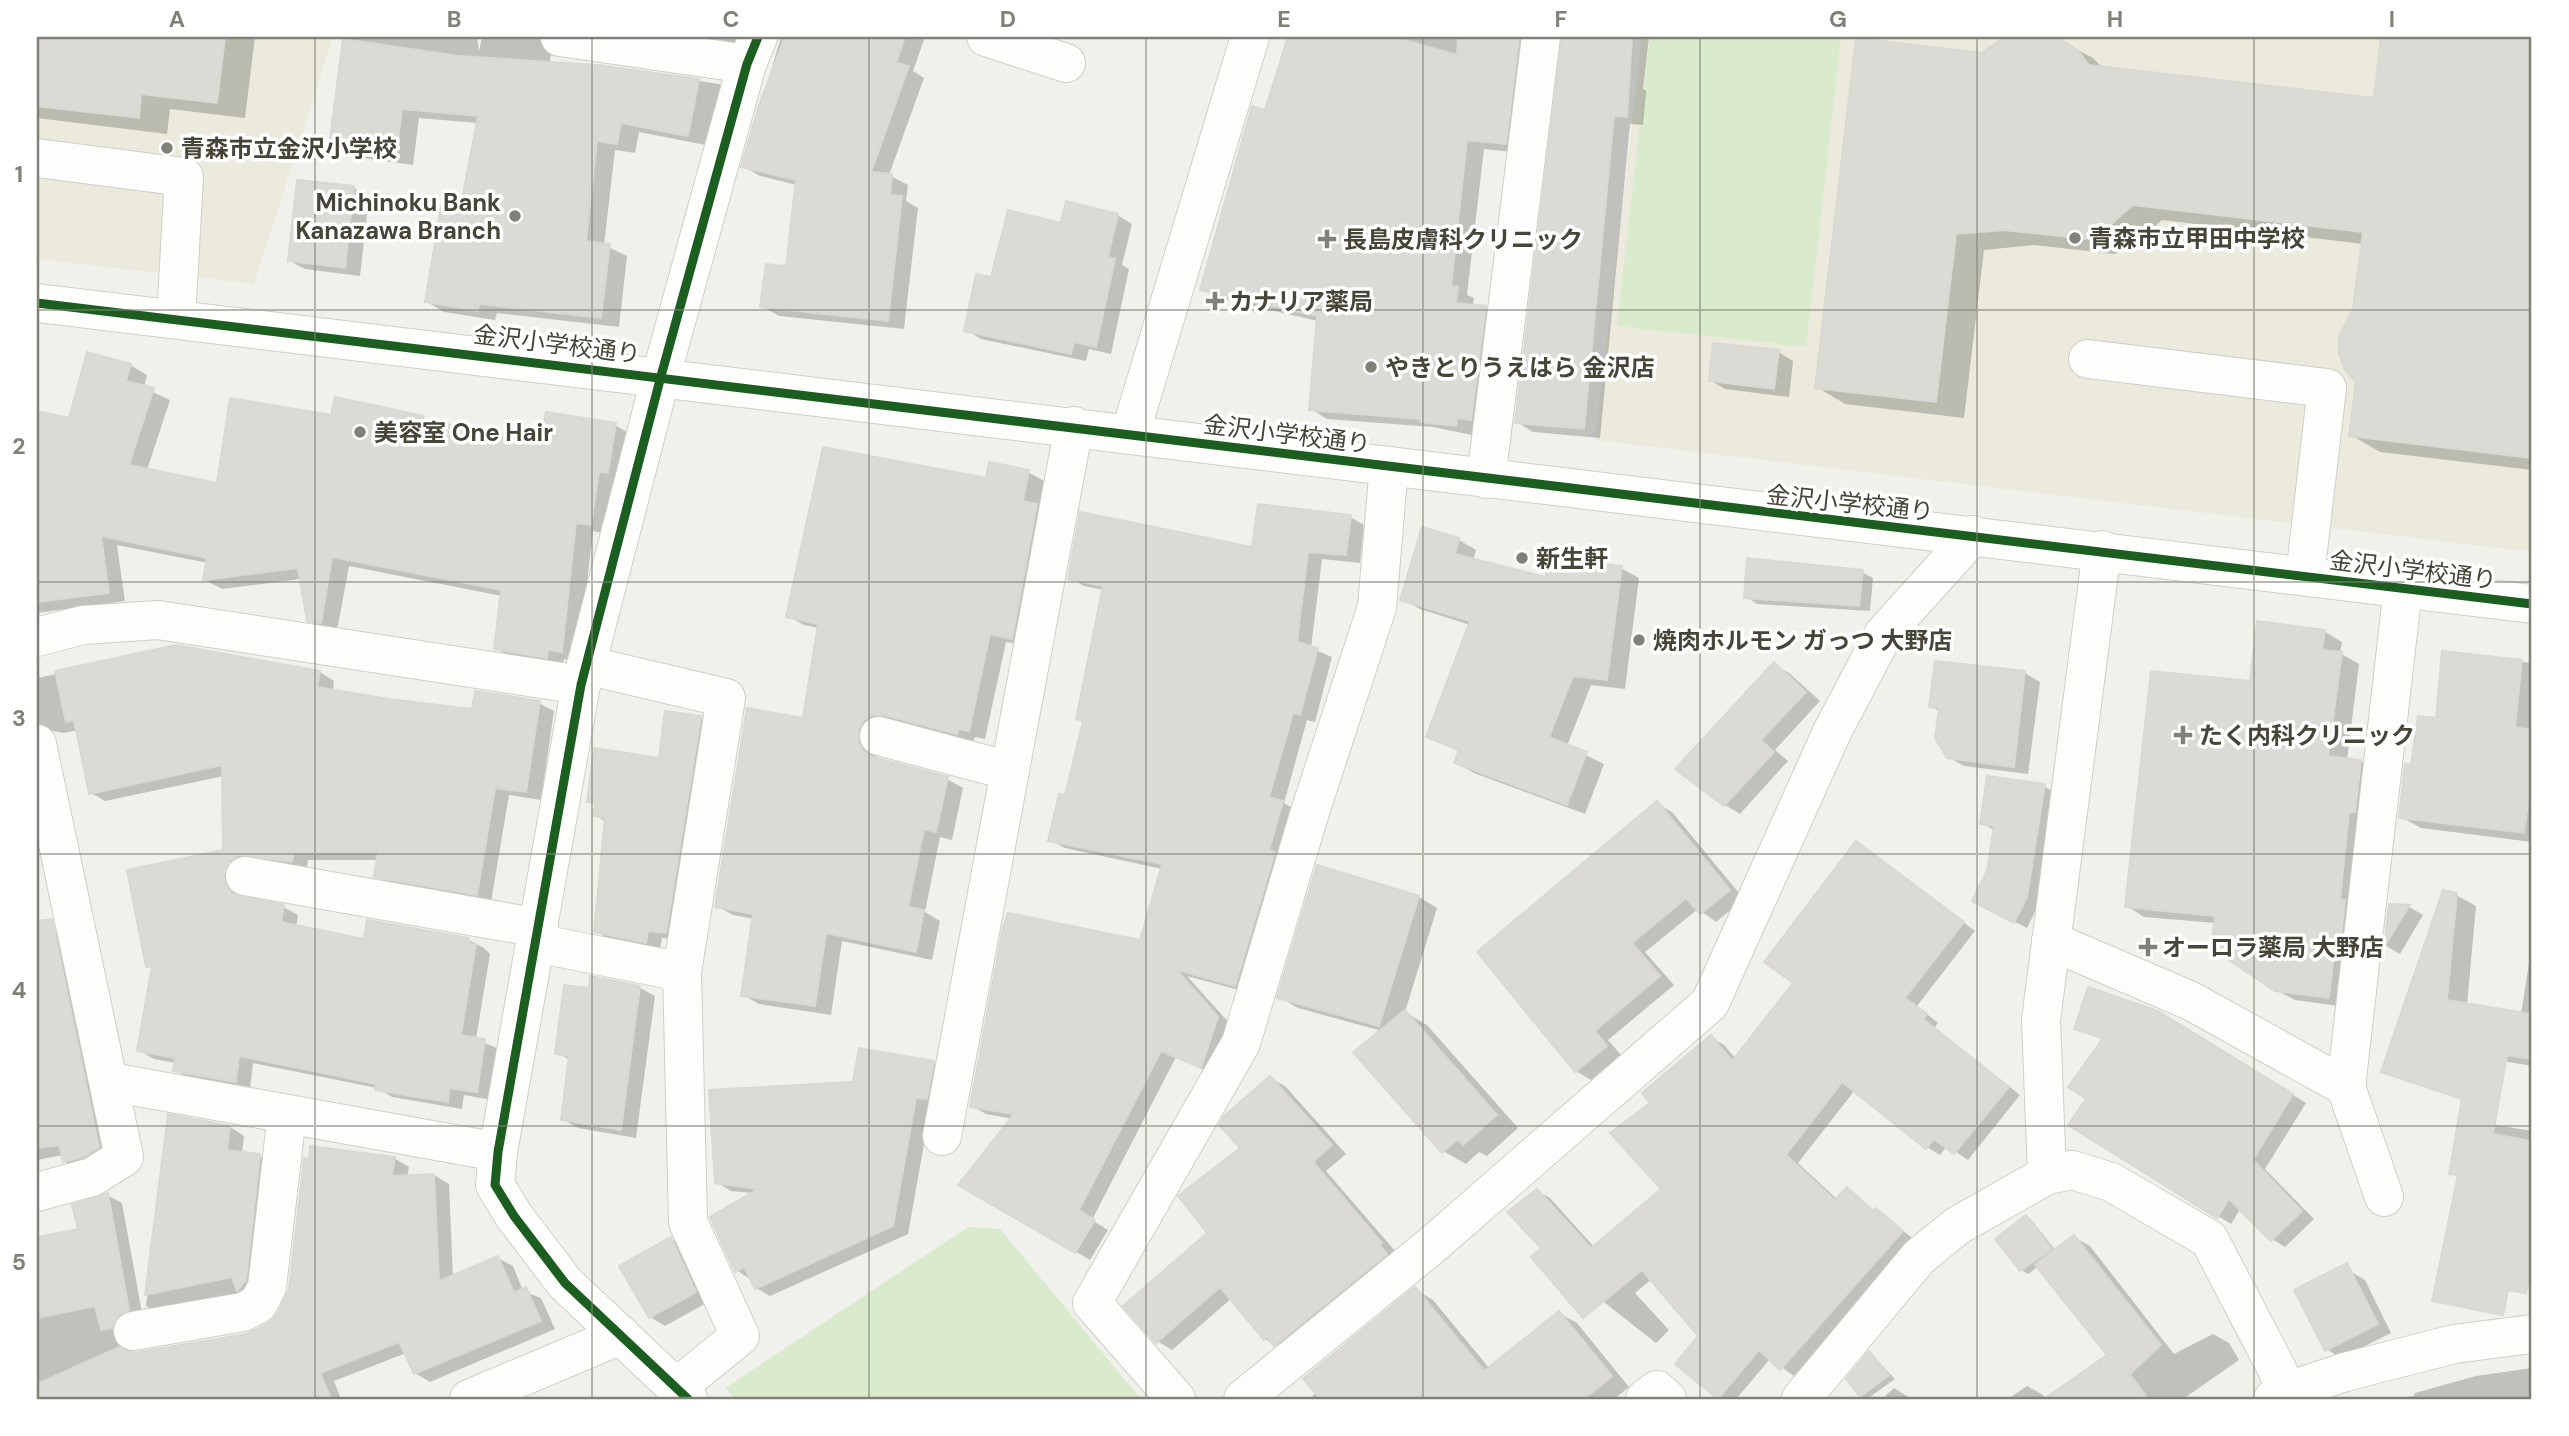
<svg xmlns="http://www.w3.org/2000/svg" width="2569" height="1436" font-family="'DM Sans','Noto Sans JP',sans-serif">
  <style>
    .education { fill: #ebeadc }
    .green { fill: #daebcd }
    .shadow { fill: #0003; fill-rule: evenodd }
    .building { fill: #dbdad4; stroke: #d9d8d2; stroke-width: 2 }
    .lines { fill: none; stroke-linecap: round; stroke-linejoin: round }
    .minor-casing { stroke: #cfcfc9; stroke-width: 40 }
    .minor { stroke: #fdfdfc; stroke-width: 38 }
    .cycleway-casing { stroke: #fff; stroke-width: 13 }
    .cycleway { stroke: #1b5e20; stroke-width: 9 }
    .grid { fill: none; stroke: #828177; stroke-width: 2; stroke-opacity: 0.55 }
    .poi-dot { fill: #828177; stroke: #fff; stroke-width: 2.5 }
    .labels { text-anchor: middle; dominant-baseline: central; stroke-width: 7; stroke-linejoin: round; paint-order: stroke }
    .poi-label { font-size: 24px; font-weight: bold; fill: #474438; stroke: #fff; text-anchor: start }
    .street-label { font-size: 24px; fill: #474438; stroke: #fff }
    .neatline { fill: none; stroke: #828177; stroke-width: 2.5 }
    .grid-label { font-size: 23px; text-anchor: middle; font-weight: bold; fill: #828177 }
  </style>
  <rect width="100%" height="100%" fill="#f1f1ec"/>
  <g class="education">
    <polygon points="37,37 333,37 254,284 37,259"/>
    <polygon points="1642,37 2532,37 2532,552 1595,440"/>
  </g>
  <g class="green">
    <polygon points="1650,37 1841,37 1806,347 1617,326"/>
    <polygon points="968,1227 1000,1229 1141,1399 735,1399 725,1388"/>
  </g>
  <g class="shadow">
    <polygon points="37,37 255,37 245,118 170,109 167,134 37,118"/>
    <polygon points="345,37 477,37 479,51 482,37 554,37 528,188 591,65 719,84 736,94 721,148 639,132 635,153 615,150 604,245 627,256 619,327 497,313 495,320 444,312 427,302 461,212 478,123 419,118 413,165 349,156 331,146"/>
    <polygon points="675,37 755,37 749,47"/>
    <polygon points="781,37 835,37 858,46 861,37 925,37 913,71 924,78 889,175 908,185 906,201 918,208 904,329 779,316 762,306 787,268 797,185 760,176 743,166"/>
    <polygon points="1289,37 1538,37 1522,153 1484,149 1467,295 1474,298 1473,306 1485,308 1501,317 1488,428 1473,427 1472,435 1433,427 1327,419 1311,409 1318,321 1218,298 1202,289 1266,112"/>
    <polygon points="1564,37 1649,37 1643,89 1646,91 1643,125 1630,124 1600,438 1533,432 1517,422"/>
    <polygon points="2010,37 2053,37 2093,58 2103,68 2376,100 2383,37 2532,37 2532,470 2380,452 2351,435 2358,382 2355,309 2363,244 2162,220 2131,248 2114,254 2034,245 1984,250 1964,418 1845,404 1817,387 1982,54"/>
    <polygon points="354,188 369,197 360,276 305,269 290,261"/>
    <polygon points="1117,215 1132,224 1122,265 1129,269 1111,354 1089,349 1086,361 981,339 966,330 992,279 1062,225"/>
    <polygon points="1778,352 1793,361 1789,397 1725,389 1710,380"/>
    <polygon points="130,365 147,375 144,388 170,400 147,470 218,485 333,417 423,418 432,423 543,442 615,425 632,435 607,534 593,531 578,661 564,659 563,666 512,658 495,648 502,596 349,566 337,631 325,629 308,620 301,579 222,589 205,580 208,563 117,545 125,601 37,613 37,412 71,420"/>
    <polygon points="1028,472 1044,481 1039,507 1053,515 1028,646 1006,642 985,739 975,737 973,742 874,753 878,760 947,779 963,788 952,840 940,837 925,912 940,921 932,960 842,941 831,1015 759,1004 743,995 754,919 733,915 717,906 804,720 819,628 804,625 788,616 987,480"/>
    <polygon points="1350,517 1364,525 1360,563 1322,559 1311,648 1332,657 1315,722 1307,720 1284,803 1297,811 1250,993 1187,976 1232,1026 1215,1075 1176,1057 1092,1220 1108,1230 1090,1260 961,1185 1013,1119 986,1114 972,1106 1141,942 1162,869 1065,848 1050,840 1066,797 1085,723 1078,719 1104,590 1084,586 1070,578 1254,549"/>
    <polygon points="1423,529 1459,540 1476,550 1473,561 1547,580 1621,568 1639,578 1625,689 1591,685 1567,746 1604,764 1585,814 1474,773 1456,763 1460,752 1429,736 1470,625 1420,609 1402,599"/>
    <polygon points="1862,572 1873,578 1870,611 1757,604 1746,597"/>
    <polygon points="2324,631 2342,642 2340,653 2359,664 2347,760 2361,761 2379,772 2346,1007 2295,1000 2276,990 2215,923 2144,917 2127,906 2251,683"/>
    <path d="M184,648L320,672L334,681L333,691L474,711L539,703L554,711L541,800L509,795L491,902L391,884L376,876L379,860H308L307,869L238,880L242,897L283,907L298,915L296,927L365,941L469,940L484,948L490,954L476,1039L499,1049L491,1100L464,1095L462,1109L392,1097L377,1088L253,1063L250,1090L190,1079L175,1070L176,1063L154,1059L139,1050L153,969L147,965L224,852V776L105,801L91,793L78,730L64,733L47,730L37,738V678ZM228,860H232L221,880L218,879Z"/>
    <polygon points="2444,653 2532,663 2532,842 2421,828 2401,817 2413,767 2437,720"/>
    <polygon points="1936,663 2025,673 2040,682 2028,774 1964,766 1948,757 1940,712 1931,706"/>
    <polygon points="1774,664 1789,673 1820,701 1775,750 1788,761 1740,814 1725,805"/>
    <polygon points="700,718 714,726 680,940 662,938 660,949 610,940 596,931 606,822 595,815 596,805 589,801 660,760"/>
    <polygon points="2044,786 2056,793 2039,904 2027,928 1986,907 1995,831 1982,823"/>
    <polygon points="1657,804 1672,812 1744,899 1716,922 1698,909 1645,952 1674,985 1608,1040 1621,1055 1591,1080 1576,1071"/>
    <polygon points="1857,843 1975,931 1917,1006 1938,1023 1934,1028 2020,1095 1968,1160 1947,1146 1940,1155 1927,1147 1855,1090 1798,1163 1838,1200 1847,1190 1914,1239 1794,1376 1770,1359 1737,1398 1724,1398 1711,1390 1700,1336 1652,1279 1635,1293 1669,1330 1656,1343 1540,1252 1544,1249 1537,1191 1550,1198 1595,1248 1663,1189 1653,1103 1711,1037 1724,1045 1736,1059 1795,983"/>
    <polygon points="1318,867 1419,897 1437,908 1405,1012 1427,1025 1518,1128 1487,1156 1479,1152 1466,1164 1443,1151 1382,1031 1298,1008 1279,997"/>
    <polygon points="2456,895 2476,906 2467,1005 2521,1014 2532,944 2532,1066 2415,1046"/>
    <polygon points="2390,906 2409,907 2423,915 2400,954 2386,946"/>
    <polygon points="37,912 40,926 57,934 63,961 74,968 113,1155 79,1170 64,1161 63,1155 37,1160"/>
    <polygon points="591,978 640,988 655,996 636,1138 578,1128 562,1119 570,1060 557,1053 590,990"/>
    <polygon points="2173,1021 2306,1103 2265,1169 2314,1219 2285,1247 2272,1239 2241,1208 2231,1224 2070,1124 2089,1099 2104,1040 2076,1028"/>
    <polygon points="933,1063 948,1071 931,1105 908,1234 770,1296 756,1288 750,1279 736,1270 753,1193 731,1191 717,1182 855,1083"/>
    <polygon points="1270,1078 1285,1086 1346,1154 1326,1171 1396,1252 1290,1353 1265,1339 1232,1298 1172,1350 1157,1341 1210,1233"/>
    <polygon points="169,1117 230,1127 244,1136 242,1154 260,1156 274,1164 257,1295 160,1314 146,1306"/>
    <polygon points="2460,1119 2532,1131 2532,1246 2451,1286 2451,1290 2532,1249 2532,1262 2449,1304 2460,1178 2451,1173"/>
    <polygon points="394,1158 409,1167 407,1177 434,1175 449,1184 453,1277 498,1258 513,1266 523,1291 541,1298 555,1329 430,1382 415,1373 406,1353 334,1381 341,1399 37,1399 37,1239 80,1230 107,1195 122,1203 143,1318 126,1345 130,1354 140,1357 248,1335 269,1325"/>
    <polygon points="2026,1217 2033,1222 2056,1251 2074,1237 2090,1246 2174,1354 2213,1334 2229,1343 2239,1360 2183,1399 2047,1399 2109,1356 2039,1266 2028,1274 2021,1270"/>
    <polygon points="671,1239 686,1248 710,1301 665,1326 650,1317"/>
    <polygon points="2350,1271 2365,1280 2391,1333 2341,1358 2326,1349"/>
    <polygon points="1415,1289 1433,1300 1490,1369 1559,1313 1577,1323 1629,1387 1614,1399 1310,1399"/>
    <polygon points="1870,1353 1895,1379 1867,1399 1861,1396"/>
    <polygon points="2532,1368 2532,1399 2393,1399 2414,1396 2415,1393 2476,1376"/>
    <polygon points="2027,1386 2043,1395 2045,1399 2008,1399"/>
    <polygon points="1894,1388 1910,1398 1911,1399 1882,1399"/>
  </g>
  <g class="building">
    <polygon points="37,37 225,37 217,103 141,94 139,118 37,106"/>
    <polygon points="785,37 905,37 896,63 909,66 871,172 892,174 890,195 902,196 888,321 760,307 766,264 786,266 796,180 741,167 759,105"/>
    <polygon points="1288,37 1394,37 1457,55 1458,37 1519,37 1506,144 1467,140 1451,286 1458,287 1456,303 1486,306 1471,420 1457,418 1456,426 1420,422 1420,419 1309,410 1317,316 1200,290 1252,106 1265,110"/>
    <polygon points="1562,37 1632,37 1627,117 1614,116 1584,429 1515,423"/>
    <polygon points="2004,37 2058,37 2078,51 2089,65 2374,98 2381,37 2532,37 2532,458 2349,436 2356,382 2345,370 2339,354 2339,337 2353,309 2363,232 2133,205 2102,232 2085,239 2004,230 1956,234 1936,402 1815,388 1856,38 1982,53"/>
    <polygon points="343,39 459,56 598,65 699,79 688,136 621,123 617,144 597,141 586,241 610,244 601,318 479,304 478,311 425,302 441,207 460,210 478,116 402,109 396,156 329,147"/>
    <polygon points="297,180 354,186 345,268 288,261"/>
    <polygon points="1066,201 1118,214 1108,257 1115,259 1096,347 1074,342 1071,354 964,331 976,274 991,277 1008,210 1061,223"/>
    <polygon points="1713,343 1779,350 1774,389 1709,381"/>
    <polygon points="87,352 131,364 126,381 154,388 129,465 217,483 230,398 331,415 335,397 424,416 423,420 541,440 546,412 616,423 608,473 599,472 591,525 576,523 562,652 548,650 547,658 494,649 501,590 332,557 321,623 307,621 298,568 203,580 207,558 101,536 109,593 37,602 37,411 69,418"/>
    <polygon points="823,447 986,478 989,462 1029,470 1023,501 1037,504 1012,639 990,634 969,731 959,729 957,734 884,715 873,715 864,720 858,730 858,742 863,751 873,757 948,777 936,832 924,829 908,907 924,910 916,952 826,933 815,1006 741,996 753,914 715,907 747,708 803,718 818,624 786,617"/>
    <polygon points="1258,504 1351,515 1346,555 1308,552 1297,642 1318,648 1300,715 1293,713 1269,797 1283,801 1269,850 1275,852 1235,986 1177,970 1218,1017 1201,1068 1161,1051 1079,1210 1095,1220 1075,1253 958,1185 1014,1114 970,1107 1003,927 1008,913 1140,940 1162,864 1048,841 1059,794 1065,795 1083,721 1076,719 1103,586 1068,579 1080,512 1252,547"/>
    <polygon points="1422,527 1459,538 1455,554 1546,577 1548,557 1622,566 1607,680 1573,676 1549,737 1587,752 1567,805 1454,763 1459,750 1426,737 1470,621 1400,600"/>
    <polygon points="1747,558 1863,570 1859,606 1744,598"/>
    <polygon points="2257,621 2325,630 2322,650 2342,652 2328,756 2361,760 2355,812 2349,812 2340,900 2345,900 2339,956 2334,955 2329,998 2275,991 2211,948 2215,916 2125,907 2151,671 2250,681"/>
    <polygon points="176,645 320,671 317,687 389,699 472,709 475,691 540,701 526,792 495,788 477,895 374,877 378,852 294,853 292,862 238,855 228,863 223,873 225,884 232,893 284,905 281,922 364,939 367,920 469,938 469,943 476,944 461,1035 485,1039 477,1092 449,1088 448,1102 375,1090 376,1084 239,1056 236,1082 173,1071 175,1058 137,1051 152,966 146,967 127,870 223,850 222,765 89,794 74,720 66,722 55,671"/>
    <polygon points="2442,651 2522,660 2515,727 2532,730 2532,772 2524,833 2399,818 2405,764 2411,765 2418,716 2436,718"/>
    <polygon points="1935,661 2025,671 2014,767 1947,758 1935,738 1939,708 1929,707"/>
    <polygon points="1774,662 1806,692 1761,740 1774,752 1724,806 1675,769"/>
    <polygon points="665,711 701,716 666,933 648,931 646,943 594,932 605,818 593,816 595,803 587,802 594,748 659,758"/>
    <polygon points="1987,776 2045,784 2027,897 2014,923 1972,901 1987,871 1994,826 1980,824"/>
    <polygon points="1657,801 1730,890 1700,914 1686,898 1632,943 1660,976 1595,1031 1607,1046 1575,1072 1477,952"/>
    <polygon points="1856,841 1964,922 1905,998 1927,1014 1923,1019 2009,1087 1954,1154 1934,1139 1926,1149 1842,1082 1786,1155 1835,1200 1847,1187 1873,1211 1876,1208 1903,1231 1780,1370 1759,1350 1718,1399 1675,1364 1698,1336 1642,1270 1583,1318 1531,1257 1541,1248 1507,1212 1537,1189 1591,1248 1661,1189 1610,1133 1650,1103 1642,1093 1711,1035 1732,1061 1793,983 1764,962"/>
    <polygon points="1317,865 1419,896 1379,1026 1277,998"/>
    <polygon points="2443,890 2457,893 2447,1000 2532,1014 2532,1059 2507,1055 2493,1134 2532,1141 2532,1263 2526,1293 2508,1290 2503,1315 2432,1301 2458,1175 2449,1174 2462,1099 2381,1072"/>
    <polygon points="2389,904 2410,905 2384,947"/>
    <polygon points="52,919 99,1147 83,1157 63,1162 59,1145 37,1148 37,921"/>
    <polygon points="590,976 640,986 621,1130 561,1120 569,1056 555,1054 564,985 589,988"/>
    <polygon points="2088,987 2158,1011 2293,1094 2253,1160 2302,1211 2271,1241 2229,1199 2217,1218 2068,1125 2086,1099 2068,1087 2103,1038 2074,1029"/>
    <polygon points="1405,1010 1497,1115 1463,1145 1458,1139 1442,1153 1353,1052"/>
    <polygon points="859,1048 934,1061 927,1099 916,1098 893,1226 755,1289 744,1267 735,1272 710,1217 758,1189 715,1183 709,1090 853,1082"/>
    <polygon points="1270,1076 1332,1145 1313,1162 1382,1243 1380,1245 1387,1254 1274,1346 1267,1337 1264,1340 1220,1287 1156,1343 1123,1306 1207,1233 1178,1196 1240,1148 1219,1125 1224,1116"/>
    <polygon points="168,1114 230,1126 227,1150 260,1154 246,1280 237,1291 232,1277 145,1295"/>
    <polygon points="310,1146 395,1157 392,1176 434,1174 439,1281 498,1256 514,1293 526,1287 541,1321 414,1374 399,1342 320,1373 331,1399 37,1399 37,1384 119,1347 136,1353 137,1360 138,1352 247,1334 269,1323 277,1314 289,1290 304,1158 309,1159"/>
    <polygon points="108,1193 129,1310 119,1315 112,1328 101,1330 95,1306 37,1318 37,1237 78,1229 72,1205"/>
    <polygon points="2026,1215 2052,1249 2020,1271 1995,1239"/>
    <polygon points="2074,1235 2161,1345 2130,1374 2148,1399 2044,1399 2107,1355 2035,1265"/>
    <polygon points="671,1237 696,1292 649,1318 619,1266"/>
    <polygon points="2347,1263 2378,1324 2325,1351 2294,1290"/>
    <polygon points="1415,1287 1484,1371 1559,1311 1612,1376 1584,1399 1320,1399 1303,1379"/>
    <polygon points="1869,1351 1889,1375 1860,1397 1846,1379"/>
  </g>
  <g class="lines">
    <defs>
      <g id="minor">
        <polyline points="560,37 747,64"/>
        <polyline points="986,37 1066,63"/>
        <polyline points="37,158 184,177 176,319"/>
        <polyline points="37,303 2532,604"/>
        <polyline points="2088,359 2327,388 2305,576"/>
        <polyline points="1130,434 1250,37"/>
        <polyline points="1486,479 1541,37"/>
        <polyline points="37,637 83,625 158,620 581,685"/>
        <polyline points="586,665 726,698 682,972 688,1222 740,1336 676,1388"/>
        <polyline points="879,736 1010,771"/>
        <polyline points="37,744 124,1157 92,1177 37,1192"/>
        <polyline points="245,876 539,928"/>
        <polyline points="2051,941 2191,1001 2346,1087 2384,1197"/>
        <polyline points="536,943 682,972"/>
        <polyline points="111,1082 498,1152"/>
        <polyline points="2346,1087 2403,588"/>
        <polyline points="942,1136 1074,426"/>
        <polyline points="2047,1175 2041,1020 2102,550"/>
        <polyline points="133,1331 243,1312 258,1304 267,1287 287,1114"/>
        <polyline points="469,1399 621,1335"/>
        <polyline points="688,1399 565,1283 514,1216 495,1185 498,1152 581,685 661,376 747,64 758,37"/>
        <polyline points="1176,1399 1092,1303 1241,1043 1309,815 1377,607 1389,466"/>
        <polyline points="1243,1399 1431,1246 1710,1003 1832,732 1883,635 1973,535"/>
        <polyline points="1645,1399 1657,1390 1667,1399"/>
        <polyline points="1801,1399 1919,1257 1957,1226 2047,1175 2072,1170 2111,1182 2209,1239 2278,1371 2285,1392"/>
        <polyline points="2273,1399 2285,1392 2345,1372 2454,1344 2532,1334"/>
      </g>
    </defs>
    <use href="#minor" class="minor-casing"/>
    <use href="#minor" class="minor"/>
    <defs>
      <g id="cycleway">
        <polyline points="37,303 2532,604"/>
        <polyline points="688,1399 565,1283 514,1216 495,1185 498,1152 581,685 661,376 747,64 758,37"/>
      </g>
    </defs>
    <use href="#cycleway" class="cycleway-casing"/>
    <use href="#cycleway" class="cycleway"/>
  </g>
  <path class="grid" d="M315,37V1399M592,37V1399M869,37V1399M1146,37V1399M1423,37V1399M1700,37V1399M1977,37V1399M2254,37V1399M37,310H2532M37,582H2532M37,854H2532M37,1126H2532"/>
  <g class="poi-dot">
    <circle cx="167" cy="148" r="7"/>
    <circle cx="515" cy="216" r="7"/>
    <circle cx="2075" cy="238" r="7"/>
    <path d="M1323.5 228.5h7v7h7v7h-7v7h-7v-7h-7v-7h7z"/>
    <path d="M1211.5 290.5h7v7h7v7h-7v7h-7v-7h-7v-7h7z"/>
    <circle cx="1371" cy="367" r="7"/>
    <circle cx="360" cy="432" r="7"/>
    <circle cx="1522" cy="558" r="7"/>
    <circle cx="1639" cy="640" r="7"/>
    <path d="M2179.5 724.5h7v7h7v7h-7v7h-7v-7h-7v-7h7z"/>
    <path d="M2144.5 936.5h7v7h7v7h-7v7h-7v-7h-7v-7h7z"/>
  </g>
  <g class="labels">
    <g class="poi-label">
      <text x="181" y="148">青森市立金沢小学校</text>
      <text x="501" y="202" text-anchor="end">Michinoku Bank<tspan x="501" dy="28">Kanazawa Branch</tspan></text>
      <text x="2089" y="238">青森市立甲田中学校</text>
      <text x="1343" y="239">長島皮膚科クリニック</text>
      <text x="1229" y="301">カナリア薬局</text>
      <text x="1385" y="367">やきとりうえはら 金沢店</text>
      <text x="374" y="432">美容室 One Hair</text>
      <text x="1536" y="558">新生軒</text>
      <text x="1653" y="640">焼肉ホルモン ガっつ 大野店</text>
      <text x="2199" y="735">たく内科クリニック</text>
      <text x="2162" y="947">オーロラ薬局 大野店</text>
    </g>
    <g class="street-label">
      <text transform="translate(557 344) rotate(7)">金沢小学校通り</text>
      <text transform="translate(1287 434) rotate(7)">金沢小学校通り</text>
      <text transform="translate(1850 503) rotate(6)">金沢小学校通り</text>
      <text transform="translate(2413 570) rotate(7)">金沢小学校通り</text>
    </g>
  </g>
  <rect width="2569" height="1436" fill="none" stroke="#ffffff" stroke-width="77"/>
  <rect x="38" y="38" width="2492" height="1360" class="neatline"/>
  <g class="grid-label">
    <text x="177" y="27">A</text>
    <text x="454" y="27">B</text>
    <text x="731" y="27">C</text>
    <text x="1008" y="27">D</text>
    <text x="1284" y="27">E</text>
    <text x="1561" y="27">F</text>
    <text x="1838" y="27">G</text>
    <text x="2115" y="27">H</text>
    <text x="2392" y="27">I</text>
    <text x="19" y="182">1</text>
    <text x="19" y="454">2</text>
    <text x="19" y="726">3</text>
    <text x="19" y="998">4</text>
    <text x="19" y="1270">5</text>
  </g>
</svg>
